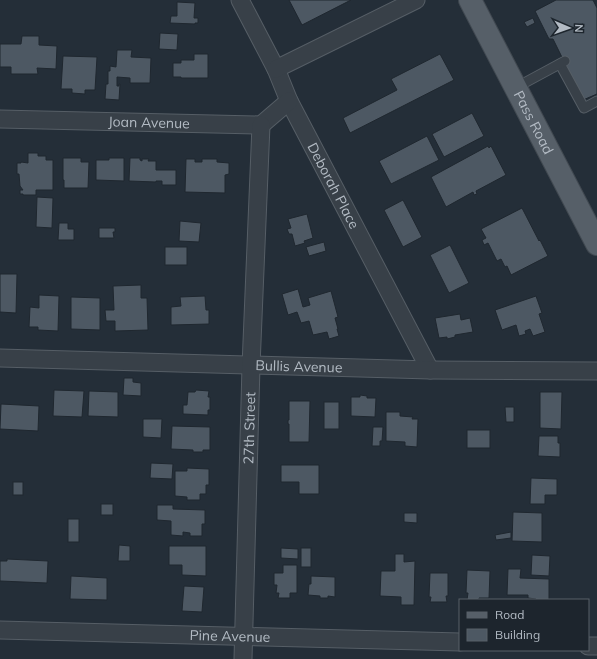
<svg xmlns="http://www.w3.org/2000/svg" width="597" height="659" font-family="Mulish,sans-serif">
  <style>
    .building { fill: #4d5863; stroke: #1f272f }
    .lines { fill: none; stroke-linecap: round; stroke-linejoin: round }
    .service-casing { stroke: #565e66; stroke-width: 11 }
    .minor-casing { stroke: #565e66; stroke-width: 19 }
    .primary-casing { stroke: #414951; stroke-width: 24 }
    .service { stroke: #384048; stroke-width: 9 }
    .minor { stroke: #384048; stroke-width: 17 }
    .primary { stroke: #565f68; stroke-width: 22 }
    .labels { text-anchor: middle; dominant-baseline: central; stroke-width: 4; stroke-linejoin: round; paint-order: stroke }
    .street-label { font-size: 14px; fill: #b3bbc4; stroke: #1d252d }
  </style>
  <rect width="100%" height="100%" fill="#242e38"/>
  <g class="building">
    <polygon points="289,0 351,0 302,25"/>
    <polygon points="556,0 593,0 597,8 597,94 583,100 553,39 549,39 535,11"/>
    <polygon points="177,2 195,3 194,18 198,18 198,23 195,23 195,24 170,23 171,16 177,16"/>
    <polygon points="533,18 535,23 527,27 524,22"/>
    <polygon points="160,33 178,34 177,50 159,49"/>
    <polygon points="22,36 39,36 39,45 57,46 56,69 37,68 38,74 11,74 11,67 0,67 0,44 21,44"/>
    <polygon points="117,50 132,50 131,57 151,58 150,83 130,83 130,78 117,77 117,86 119,86 119,84 120,84 119,100 105,99 106,84 108,84 108,71 110,71 110,66 116,67"/>
    <polygon points="194,54 208,54 208,78 181,78 181,77 173,77 173,63 181,63 181,60 194,60"/>
    <polygon points="440,54 454,80 350,133 343,118 397,90 391,79"/>
    <polygon points="63,56 97,57 95,90 85,90 85,94 72,93 72,89 61,89"/>
    <polygon points="472,113 484,136 444,157 432,134"/>
    <polygon points="427,136 439,160 391,184 379,161"/>
    <polygon points="488,146 489,148 491,146 506,175 476,191 477,194 474,195 473,192 446,207 431,177"/>
    <polygon points="28,153 38,153 38,156 46,156 46,160 53,160 53,190 36,190 36,195 23,195 23,194 20,194 20,190 23,190 20,186 19,174 17,174 17,163 21,163 21,162 28,163"/>
    <polygon points="63,158 81,158 81,162 89,162 88,188 64,188 64,180 63,180"/>
    <polygon points="109,158 124,158 124,181 96,180 96,160 109,160"/>
    <polygon points="130,158 140,158 140,160 142,161 142,159 149,159 148,161 156,161 156,170 176,170 176,185 162,185 162,181 156,181 156,182 129,181"/>
    <polygon points="186,159 195,159 195,162 202,162 202,159 217,159 217,162 229,163 229,174 225,175 225,193 185,192"/>
    <polygon points="37,197 53,198 52,228 36,227"/>
    <polygon points="403,200 422,237 403,247 384,210"/>
    <polygon points="522,208 539,241 540,240 548,256 511,275 507,266 505,267 501,259 497,261 488,243 484,245 482,240 486,238 481,229"/>
    <polygon points="307,214 313,238 304,241 305,243 295,246 292,234 289,234 287,229 291,228 288,219"/>
    <polygon points="180,221 201,223 199,242 179,241"/>
    <polygon points="59,223 68,223 68,229 74,229 74,240 58,240"/>
    <polygon points="99,228 115,228 115,232 113,232 114,238 99,238"/>
    <polygon points="324,242 326,251 309,256 306,247"/>
    <polygon points="450,245 469,283 449,293 430,255"/>
    <rect x="165" y="247" width="22" height="18"/>
    <polygon points="0,274 17,274 16,313 0,312"/>
    <polygon points="141,285 141,298 147,298 148,330 115,331 115,321 106,321 105,310 114,310 113,286"/>
    <polygon points="298,289 303,307 310,305 308,298 331,291 338,317 335,318 338,329 337,329 339,336 329,339 327,332 313,335 309,321 301,323 297,312 288,315 282,294"/>
    <polygon points="39,295 59,296 58,331 38,330 38,327 29,327 30,307 39,308"/>
    <polygon points="205,296 206,310 209,310 209,324 171,325 171,307 181,306 180,297"/>
    <polygon points="536,296 542,313 539,314 545,332 533,336 530,329 525,331 526,334 519,336 516,325 502,330 495,310"/>
    <polygon points="71,297 100,298 100,330 71,329"/>
    <polygon points="460,314 461,320 470,318 473,332 455,335 455,337 447,339 447,337 439,338 435,318"/>
    <polygon points="124,378 133,378 133,382 141,383 141,396 123,395"/>
    <polygon points="54,390 84,391 82,417 53,416"/>
    <polygon points="196,390 209,391 208,397 210,397 210,410 208,410 208,415 183,414 183,405 187,405 188,392 195,392"/>
    <polygon points="89,391 118,392 118,417 88,416"/>
    <polygon points="540,392 562,392 561,429 540,428"/>
    <polygon points="360,395 367,396 367,398 376,398 375,417 351,416 351,397 360,397"/>
    <polygon points="289,401 310,401 309,442 289,442 289,424 288,424 288,420 289,420"/>
    <rect x="324" y="402" width="15" height="27"/>
    <polygon points="1,404 39,406 38,431 0,429"/>
    <polygon points="505,407 514,407 514,422 506,422"/>
    <polygon points="386,412 400,412 400,416 413,417 412,419 418,419 417,447 405,446 405,442 386,441"/>
    <polygon points="143,419 162,419 161,438 143,437"/>
    <polygon points="172,426 210,427 210,450 203,450 203,452 193,452 193,450 171,449"/>
    <polygon points="373,427 383,427 382,441 380,441 380,446 372,446"/>
    <rect x="467" y="430" width="23" height="18"/>
    <polygon points="539,436 558,436 558,443 560,443 560,457 538,456"/>
    <polygon points="151,463 173,464 172,479 150,478"/>
    <polygon points="281,465 319,465 319,494 299,494 299,482 281,482"/>
    <polygon points="187,468 209,469 209,485 206,485 206,494 200,494 200,500 187,500 187,497 175,496 175,471 187,471"/>
    <polygon points="531,478 557,479 557,495 545,495 545,504 530,504"/>
    <rect x="13" y="482" width="10" height="13"/>
    <rect x="101" y="504" width="12" height="11"/>
    <polygon points="157,505 173,505 173,509 205,510 205,524 202,524 202,536 190,536 190,533 183,532 183,536 171,535 171,521 157,520"/>
    <polygon points="513,512 542,513 542,542 512,541"/>
    <polygon points="404,513 417,513 417,523 404,522"/>
    <rect x="68" y="519" width="11" height="23"/>
    <polygon points="511,532 511,538 496,540 495,535"/>
    <polygon points="119,545 130,546 130,561 118,561"/>
    <polygon points="169,546 206,546 206,576 182,575 182,565 169,565"/>
    <polygon points="281,548 298,549 298,559 281,558"/>
    <rect x="301" y="548" width="10" height="19"/>
    <polygon points="395,554 404,554 404,562 415,561 414,605 401,605 401,597 380,596 381,571 395,571"/>
    <polygon points="532,555 550,556 549,576 531,575"/>
    <polygon points="7,559 48,561 47,583 0,581 0,561 7,561"/>
    <polygon points="283,565 297,565 297,593 290,593 290,598 278,598 279,593 276,593 277,585 274,585 274,573 283,573"/>
    <polygon points="508,569 521,569 520,578 549,579 549,599 548,600 536,600 536,599 528,598 528,595 507,595"/>
    <polygon points="467,570 490,571 489,598 479,598 479,600 467,600 468,593 466,593"/>
    <polygon points="430,573 448,573 448,596 446,596 447,602 430,602 431,597 429,597"/>
    <polygon points="71,576 107,578 107,600 70,599"/>
    <polygon points="311,576 335,577 335,597 328,596 328,598 320,598 320,596 308,595 309,584 311,584"/>
    <polygon points="184,586 204,587 202,612 182,611"/>
  </g>
  <g class="lines">
    <defs>
      <g id="service">
        <polyline points="560,64 584,108 597,101"/>
        <polyline points="515,88 565,61"/>
      </g>
      <g id="minor">
        <path id="s1" d="M240,0L276,69L289,101L430,370"/>
        <polyline points="276,69 416,0"/>
        <path id="s2" d="M0,119L261,125L289,101"/>
        <path id="s3" d="M0,358L430,370L597,371"/>
        <path id="s4" d="M0,630L460,642"/>
        <polyline points="588,646 597,646"/>
        <path id="s5" d="M243,659L251,366L261,125"/>
      </g>
      <g id="primary">
        <path id="s6" d="M470,0L597,244"/>
      </g>
    </defs>
    <use href="#service" class="service-casing"/>
    <use href="#minor" class="minor-casing"/>
    <use href="#primary" class="primary-casing"/>
    <use href="#service" class="service"/>
    <use href="#minor" class="minor"/>
    <use href="#primary" class="primary"/>
  </g>
  <g class="labels">
    <g class="street-label">
      <text stroke="none"><textPath href="#s2" startOffset="149">Joan Avenue</textPath></text>
      <text stroke="none"><textPath href="#s6" startOffset="138">Pass Road</textPath></text>
      <text stroke="none"><textPath href="#s1" startOffset="208">Deborah Place</textPath></text>
      <text stroke="none"><textPath href="#s3" startOffset="299">Bullis Avenue</textPath></text>
      <text stroke="none"><textPath href="#s5" startOffset="231">27th Street</textPath></text>
      <text stroke="none"><textPath href="#s4" startOffset="230">Pine Avenue</textPath></text>
    </g>
  </g>
  <rect x="459" y="599" width="130" height="52" fill="#1d252d" stroke="#596169"/>
  <rect x="467" y="612" width="20" height="6" fill="#565f68" stroke="#596169"/>
  <text x="495" y="619" font-size="12" fill="#b3bbc4">Road</text>
  <rect x="467" y="629" width="20" height="12" fill="#4d5863" stroke="#596169"/>
  <text x="495" y="639" font-size="12" fill="#b3bbc4">Building</text>
  <g transform="translate(569 28) rotate(92)" stroke="#1d252d" stroke-width="3" paint-order="stroke">
  <path d="M0-3L7 15L0 10L-7 15Z" fill="#b3bbc4"/>
  <text y="-6" font-size="11" font-weight="bold" text-anchor="middle" fill="#b3bbc4">N</text>
  </g>
</svg>
